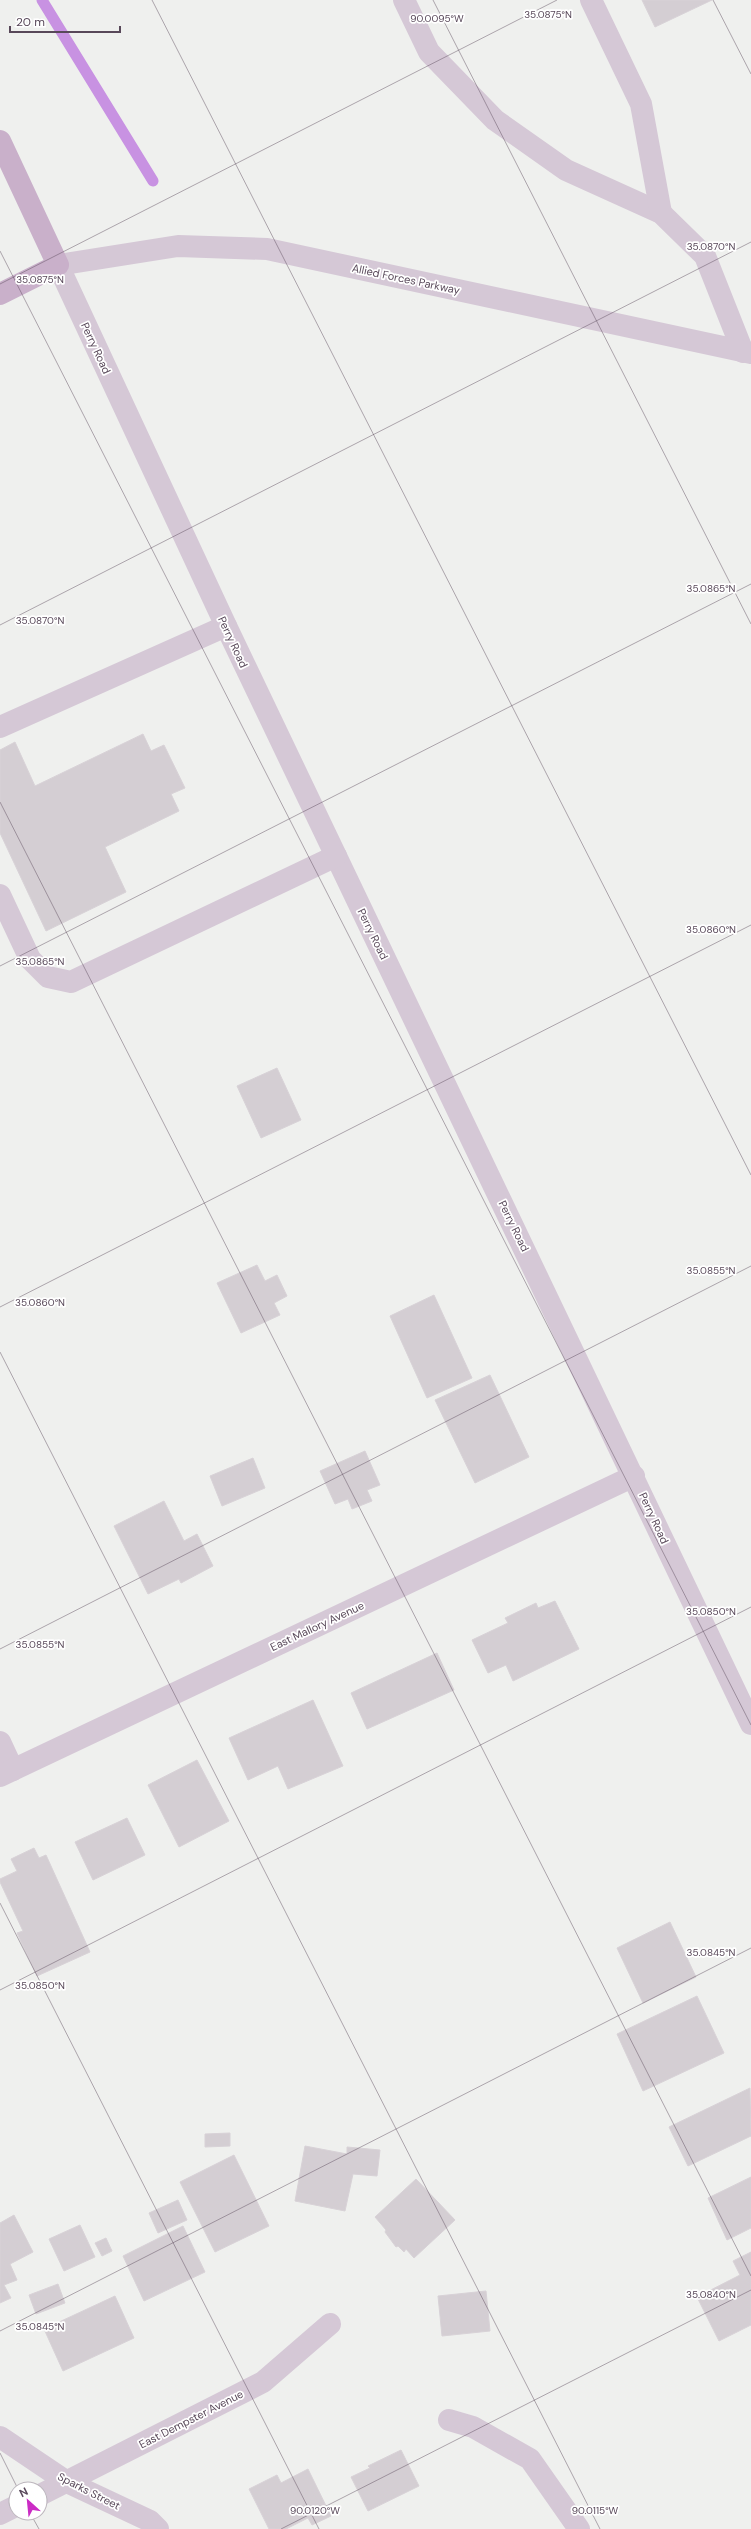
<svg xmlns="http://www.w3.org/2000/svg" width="751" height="2529" font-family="'DM Sans',sans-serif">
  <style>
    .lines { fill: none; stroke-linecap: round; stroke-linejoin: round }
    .stream { stroke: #c892e2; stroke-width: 11 }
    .building { fill: #d4ced3; stroke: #d8d2d7 }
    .minor { stroke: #d5c8d6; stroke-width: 22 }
    .major { stroke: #c9b0ca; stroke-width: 22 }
    .ticks { fill: none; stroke: #584859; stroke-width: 1; stroke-opacity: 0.45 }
    .labels { text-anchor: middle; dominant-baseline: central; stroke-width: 3.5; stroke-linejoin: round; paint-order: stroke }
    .street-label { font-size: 11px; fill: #584859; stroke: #fff }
    .ticks-label { font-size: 10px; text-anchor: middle; fill: #584859; stroke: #fff; stroke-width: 3.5; stroke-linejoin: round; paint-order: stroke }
  </style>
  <rect width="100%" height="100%" fill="#eff0ee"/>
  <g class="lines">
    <polyline class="stream" points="42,0 153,181"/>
  </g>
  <g class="building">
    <polygon points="642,0 712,0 655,27"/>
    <polygon points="143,734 151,751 164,745 185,788 171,794 179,811 105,847 126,892 46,931 0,833 0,750 15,742 35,786"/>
    <polygon points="277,1068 301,1120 261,1138 237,1086"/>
    <polygon points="257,1265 265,1281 277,1275 287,1296 274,1303 280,1315 241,1333 217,1283"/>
    <polygon points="434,1295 472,1378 427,1398 390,1316"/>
    <polygon points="490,1375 529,1457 475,1483 435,1400"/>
    <polygon points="365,1451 380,1485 367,1490 372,1501 352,1509 348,1499 335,1504 320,1471"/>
    <polygon points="253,1458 265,1488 222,1506 210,1476"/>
    <polygon points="164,1501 184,1541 197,1534 213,1566 181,1583 179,1579 148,1594 114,1526"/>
    <polygon points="555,1601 579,1649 513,1681 506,1665 488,1673 472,1640 508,1623 505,1618 536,1603 538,1608"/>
    <polygon points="437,1653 454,1690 367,1729 351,1693"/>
    <polygon points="313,1700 343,1766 288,1789 278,1766 248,1780 229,1738"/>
    <polygon points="197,1760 229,1821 179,1847 148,1785"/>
    <polygon points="127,1818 145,1855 93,1880 75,1842"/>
    <polygon points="34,1848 39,1858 46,1855 90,1952 37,1976 17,1933 23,1931 0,1882 0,1879 17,1871 11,1859"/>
    <polygon points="670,1922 696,1977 643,2003 617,1948"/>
    <polygon points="697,1996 724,2053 643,2091 617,2034"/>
    <polygon points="750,2088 751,2136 688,2166 669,2127"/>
    <polygon points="230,2133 230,2146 205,2147 205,2134"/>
    <polygon points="305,2146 347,2154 347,2147 380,2150 377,2176 353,2174 345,2211 295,2201"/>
    <polygon points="234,2155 269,2226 215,2252 180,2182"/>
    <polygon points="751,2177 751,2228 727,2240 708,2198"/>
    <polygon points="416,2179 455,2220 414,2258 406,2249 404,2252 398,2246 396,2247 385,2232 386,2230 375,2217"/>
    <polygon points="178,2200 187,2220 158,2233 149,2213"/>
    <polygon points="14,2215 33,2252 10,2264 17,2280 4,2285 11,2298 0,2303 0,2223"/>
    <polygon points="80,2225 95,2257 64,2271 49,2239"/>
    <polygon points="183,2226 205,2272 144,2301 123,2256"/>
    <polygon points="106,2238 112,2251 102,2256 95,2243"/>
    <polygon points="751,2252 751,2325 719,2341 697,2297 740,2275 733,2261"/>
    <polygon points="58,2284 65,2303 36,2314 29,2295"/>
    <polygon points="486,2291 490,2331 442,2336 438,2296"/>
    <polygon points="115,2296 134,2338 63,2371 44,2329"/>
    <polygon points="401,2450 419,2486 368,2511 351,2477 370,2468 368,2466"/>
    <polygon points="308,2469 331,2516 312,2525 308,2518 286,2529 269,2529 249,2489 277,2475 281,2483"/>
  </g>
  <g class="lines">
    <g class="minor">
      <polyline points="404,0 429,52 495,120 566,170 661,213 705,256 743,352"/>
      <polyline points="591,0 641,104 661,213"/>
      <polyline points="751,353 267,249 178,246 58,265 226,626 751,1724"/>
      <polyline points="0,727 226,626"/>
      <polyline points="0,895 30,959 48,977 71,982 336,856"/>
      <polyline points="0,1742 13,1770"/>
      <polyline points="0,1776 634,1476"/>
      <polyline points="449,2420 473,2427 530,2459 579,2529"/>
      <polyline points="0,2437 67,2482 150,2521 158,2529"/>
      <polyline points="40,2495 263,2382 330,2324"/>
      <polyline points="0,2514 16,2506"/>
    </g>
    <polyline class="major" points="0,141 58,265 0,294"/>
  </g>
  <path class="ticks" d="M152,0L751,1175M433,0L751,624M713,0L751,74M0,251L751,1725M0,284L557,0M0,625L751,242M0,802L751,2276M0,966L751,584M0,1307L751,925M0,1352L600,2529M0,1649L751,1266M0,1903L319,2529M0,1990L751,1607M0,2331L751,1948M0,2453L18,2489M30,2513L39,2529M281,2529L751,2290"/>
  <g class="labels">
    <g class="street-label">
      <text transform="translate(406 279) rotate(12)">Allied Forces Parkway</text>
      <text transform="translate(96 348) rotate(65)">Perry Road</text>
      <text transform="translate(233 642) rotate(65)">Perry Road</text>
      <text transform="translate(373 934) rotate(64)">Perry Road</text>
      <text transform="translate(514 1226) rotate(64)">Perry Road</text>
      <text transform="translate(654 1518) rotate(65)">Perry Road</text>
      <text transform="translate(317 1626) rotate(-25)">East Mallory Avenue</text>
      <text transform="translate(191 2419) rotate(-27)">East Dempster Avenue</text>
      <text transform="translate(89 2491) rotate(27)">Sparks Street</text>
    </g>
  </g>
  <g class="ticks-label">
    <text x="548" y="18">35.0875°N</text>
    <text x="437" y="22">90.0095°W</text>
    <text x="711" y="250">35.0870°N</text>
    <text x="40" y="283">35.0875°N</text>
    <text x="711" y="592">35.0865°N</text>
    <text x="40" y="624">35.0870°N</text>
    <text x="711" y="933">35.0860°N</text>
    <text x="40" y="965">35.0865°N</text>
    <text x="711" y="1274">35.0855°N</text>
    <text x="40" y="1306">35.0860°N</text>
    <text x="711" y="1615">35.0850°N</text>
    <text x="40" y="1648">35.0855°N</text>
    <text x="711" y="1956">35.0845°N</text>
    <text x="40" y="1989">35.0850°N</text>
    <text x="711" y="2298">35.0840°N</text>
    <text x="40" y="2330">35.0845°N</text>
    <text x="315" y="2514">90.0120°W</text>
    <text x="595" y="2514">90.0115°W</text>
  </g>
  <g transform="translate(28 2501) rotate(333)"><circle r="19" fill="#ffffff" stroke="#bcb6bd"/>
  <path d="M0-3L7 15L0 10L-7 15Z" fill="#cb2cc5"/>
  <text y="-6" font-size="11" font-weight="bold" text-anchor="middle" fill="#584859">N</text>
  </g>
  <path d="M10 26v6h110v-6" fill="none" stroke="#584859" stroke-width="2"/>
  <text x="16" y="26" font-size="12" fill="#584859" stroke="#ffffff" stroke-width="3" paint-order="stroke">20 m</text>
</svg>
